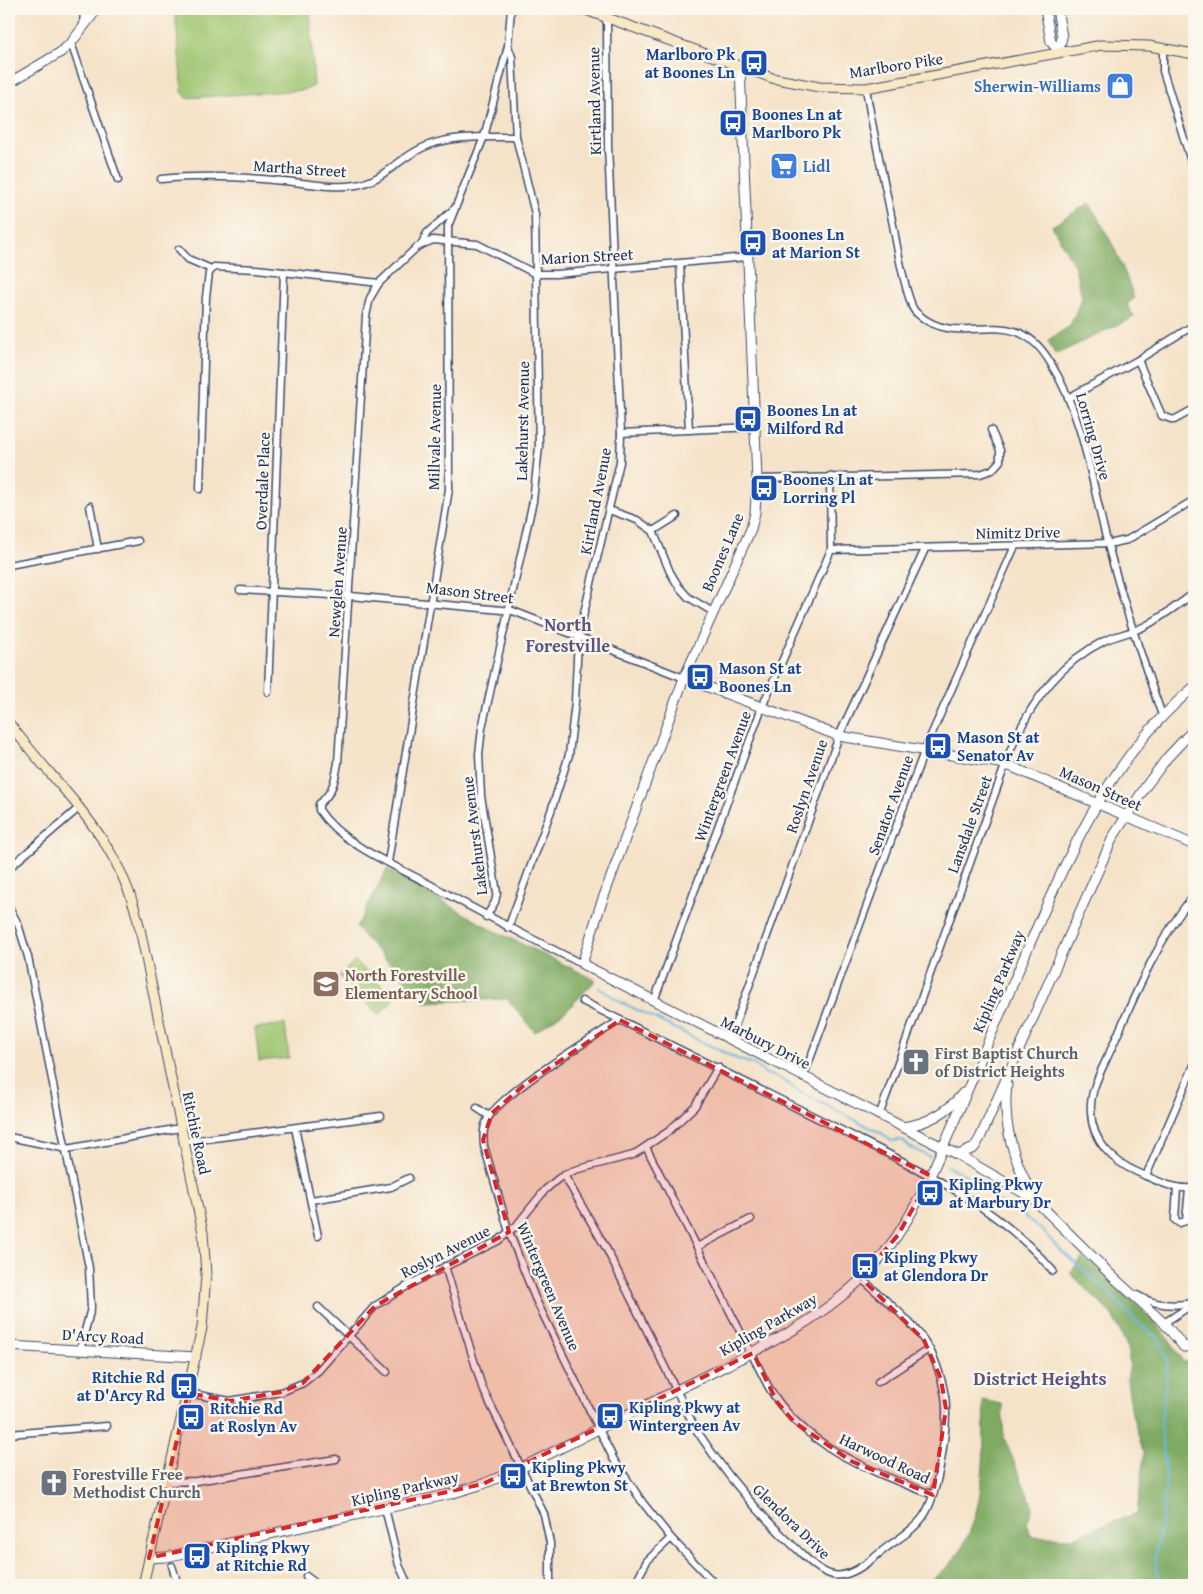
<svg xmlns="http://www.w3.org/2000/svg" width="1203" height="1594" font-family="'Gentium Book Plus',serif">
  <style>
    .green { fill: #9ec570; stroke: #5c7a67 }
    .forest { fill: #7eaa62; stroke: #4c6c60 }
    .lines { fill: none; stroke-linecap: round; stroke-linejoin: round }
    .stream { stroke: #67b5e1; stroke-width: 2 }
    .minor-casing { stroke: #3c4a6e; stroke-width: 9 }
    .tertiary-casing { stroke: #3c4a6e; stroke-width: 11 }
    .secondary-casing { stroke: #3c4a6e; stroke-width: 11 }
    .minor { stroke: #fff; stroke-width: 6 }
    .tertiary { stroke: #fff; stroke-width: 9 }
    .secondary { stroke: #f8e8c3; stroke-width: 9 }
    .marked { fill: #d62828; fill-opacity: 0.2; stroke: #d62828; stroke-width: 4; stroke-dasharray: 10 6; stroke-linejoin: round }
    .labels { text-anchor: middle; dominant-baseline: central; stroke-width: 5; stroke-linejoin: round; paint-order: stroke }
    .transit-label { font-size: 16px; font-weight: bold; fill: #164399; stroke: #fbf7ec; text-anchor: start }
    .street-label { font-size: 16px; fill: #1b2f5e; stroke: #fbf7ec }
    .shop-label { font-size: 16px; font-weight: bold; fill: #366cbe; stroke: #fbf7ec; text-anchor: end }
    .education-label { font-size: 16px; font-weight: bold; fill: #785e54; stroke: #fbf7ec; text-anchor: start }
    .worship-label { font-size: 16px; font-weight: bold; fill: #5b616d; stroke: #fbf7ec; text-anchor: start }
    .neighbourhood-label { font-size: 18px; font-weight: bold; fill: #595382; stroke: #fbf7ec }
    .quarter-label { font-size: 19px; font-weight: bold; fill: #595382; stroke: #fbf7ec }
  </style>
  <rect width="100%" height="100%" fill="#fbf7ec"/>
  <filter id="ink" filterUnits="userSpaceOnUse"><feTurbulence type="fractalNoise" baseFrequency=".02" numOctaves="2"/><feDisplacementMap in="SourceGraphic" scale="10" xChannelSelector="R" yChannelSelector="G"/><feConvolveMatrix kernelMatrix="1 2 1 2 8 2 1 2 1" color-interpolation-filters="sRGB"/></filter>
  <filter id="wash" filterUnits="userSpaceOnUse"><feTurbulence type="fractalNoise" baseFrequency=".0096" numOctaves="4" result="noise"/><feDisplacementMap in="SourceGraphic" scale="20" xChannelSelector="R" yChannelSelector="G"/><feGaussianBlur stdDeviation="1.12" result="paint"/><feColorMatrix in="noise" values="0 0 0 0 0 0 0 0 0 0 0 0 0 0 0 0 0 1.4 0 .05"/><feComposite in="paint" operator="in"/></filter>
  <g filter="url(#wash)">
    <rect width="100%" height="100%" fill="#f5e3c9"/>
    <g class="green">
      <polygon points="175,9 310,9 314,86 304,90 187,98 182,91"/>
      <polygon points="355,960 395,999 379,1015 339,976"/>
      <polygon points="285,1024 289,1058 259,1061 255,1028"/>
    </g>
    <g class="forest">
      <path d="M1089,203C1108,233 1124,265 1134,299L1127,304L1134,317L1055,355L1048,340L1070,326L1082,297L1075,267L1052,226Z"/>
      <polygon points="387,869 489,928 596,980 567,1010 535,1032 507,999 425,1002 356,928"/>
      <path d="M1084,1256C1118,1287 1162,1322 1183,1362H1190L1194,1359V1585H922C988,1553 985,1462 983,1400L1002,1404L1004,1438L1033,1507L1027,1523L1031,1536L1070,1538L1137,1513L1144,1454L1132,1414L1127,1380L1130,1364L1126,1344L1112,1315L1070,1273Z"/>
    </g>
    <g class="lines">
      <g class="stream">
        <polyline points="599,988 621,1002 735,1058 755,1065 766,1074 779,1078 800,1092 883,1134 891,1141 902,1140 909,1147 930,1157"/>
        <polyline points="947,1166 976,1180 1004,1207 1019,1212 1043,1231 1058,1248 1114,1297 1135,1320 1160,1340 1168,1362 1161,1425 1166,1481 1162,1520 1155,1557 1160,1585"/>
      </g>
    </g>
  </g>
  <g filter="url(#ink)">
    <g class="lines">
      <defs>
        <g id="minor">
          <polyline points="83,27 84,9"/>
          <polyline points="71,43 118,180"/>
          <polyline points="1163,48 1163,71 1194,171"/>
          <path d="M866,88C873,134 884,179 893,225C898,251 902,279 911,303C912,308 915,312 919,315C963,352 1012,298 1050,362C1085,419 1091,482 1108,545C1123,603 1142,659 1162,715"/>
          <path d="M161,179C200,175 245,177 283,181C307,183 332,189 356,185C382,181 398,159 422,148C449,135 486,137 516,137"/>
          <polyline points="422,243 427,233 454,209"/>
          <polyline points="179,249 188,259 211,269"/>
          <polyline points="680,264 689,430"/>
          <path d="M379,283L370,298L366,316L338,763C335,780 333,793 319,804V810C341,844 394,865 429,884C479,912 530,938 582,964"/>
          <polyline points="1138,360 1162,416 1174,420 1194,409"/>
          <polyline points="1070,397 1138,360 1194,325"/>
          <polyline points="621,433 754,427"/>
          <polyline points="757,479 980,474 992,470 1000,461 1000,450 991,430"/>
          <polyline points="200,489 206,297 209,273 214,267 257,269 379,283 417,247 433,240 477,244 536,274 556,274 747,257"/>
          <polyline points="90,506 98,549"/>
          <polyline points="609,510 637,520 653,531 670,572 679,587 688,597 713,612"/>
          <polyline points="653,531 677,516"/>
          <polyline points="831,550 1113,543 1127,540 1194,500"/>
          <polyline points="9,565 138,541"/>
          <polyline points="240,590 350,596 513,611 684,678"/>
          <polyline points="268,692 284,272"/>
          <polyline points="388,862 449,489 448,226 484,137 508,46"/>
          <polyline points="9,868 80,807"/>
          <path d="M1194,895C1158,939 1136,993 1113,1045C1104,1066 1089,1089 1091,1112C1092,1141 1112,1161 1137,1172C1156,1180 1173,1190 1194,1188"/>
          <polyline points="9,907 18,924 28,957 89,1268 91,1308 80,1350"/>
          <polyline points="486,917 495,902 497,893 481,796 479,754 482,728 533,501 539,447 535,214 516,137 512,57 508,46 511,9"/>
          <polyline points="508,928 551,811 569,755 575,702 578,638 620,462 621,433 608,146 607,23 604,16 607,9"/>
          <path d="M582,1001C667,1043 752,1085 837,1128C917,1169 993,1201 1053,1271"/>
          <polyline points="654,1001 762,707 831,550 830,476"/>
          <path d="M620,1020C591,1039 501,1093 487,1120C483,1128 483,1137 484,1146L509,1232L535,1298L614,1460L643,1503L671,1538L716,1585"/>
          <polyline points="730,1039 839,736 925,549"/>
          <polyline points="803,1078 925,749 1015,546"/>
          <polyline points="477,1108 489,1116"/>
          <path d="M879,1116L1011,749C1030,703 1058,664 1104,641C1116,635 1131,633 1143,627C1161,618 1178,605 1194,593"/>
          <polyline points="295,1128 318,1236"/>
          <polyline points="9,1137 67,1149 180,1128"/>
          <polyline points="183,1142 381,1116"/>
          <path d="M646,1147L768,1386C803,1447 871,1471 933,1495"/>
          <path d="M564,1175L606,1248L695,1428C725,1474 759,1515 800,1552C809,1561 820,1572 833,1575C851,1579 873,1558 886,1548C898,1539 914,1530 923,1517C939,1495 949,1422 945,1396C942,1377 934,1354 923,1339C907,1316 882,1298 861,1278"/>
          <polyline points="1146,1176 1194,1065"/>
          <polyline points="1177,1188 1175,1220 1179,1223 1186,1221 1189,1189"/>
          <polyline points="311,1200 391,1187 409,1178"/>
          <polyline points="697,1247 751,1219"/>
          <polyline points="445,1266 482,1387 544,1514 550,1543 550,1585"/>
          <path d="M1137,1295C1155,1306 1174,1306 1194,1303"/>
          <polyline points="318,1307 387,1372"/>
          <polyline points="1164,1323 1193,1304"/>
          <polyline points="878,1382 929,1349"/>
          <polyline points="188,1393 230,1401 281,1392 303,1383 318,1371 375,1306 412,1283 498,1241 516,1226 545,1190 559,1178 575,1170 633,1155 669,1131 695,1106 718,1067"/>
          <polyline points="9,1434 107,1426"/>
          <polyline points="166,1482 196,1481 336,1459"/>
          <polyline points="385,1508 399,1565 408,1585"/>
          <polyline points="172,1566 178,1585"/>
          <polyline points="306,1576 318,1585"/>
          <polyline points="634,1585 647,1561 671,1538"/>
        </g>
        <g id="tertiary">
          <polyline points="1045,9 1051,42 1059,51"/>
          <polyline points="1057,9 1062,37 1059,51"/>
          <polyline points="740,67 757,479 755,513 751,529 684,678 600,907 582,964 958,1155 1034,1199 1114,1278 1164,1323 1184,1347 1194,1345"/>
          <polyline points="9,83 61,52 71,43 97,9"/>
          <polyline points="684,678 839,736 1005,764 1194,845"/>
          <path d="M1007,1085C1002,1125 1014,1161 1033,1196"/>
          <path d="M902,1127C927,1124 947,1113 963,1093"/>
          <polyline points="958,1155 974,1148 980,1138 1113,837 1146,786 1167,758 1194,729"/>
          <polyline points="9,1346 196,1357"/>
          <path d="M149,1558L166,1557L450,1494L483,1484L521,1468C578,1439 634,1411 691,1383C755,1351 822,1322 872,1268C915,1220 937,1161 962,1103C986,1046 1010,990 1034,934C1075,840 1114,754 1194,687"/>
        </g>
        <g id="secondary">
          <polyline points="583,9 772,78 819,87 866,88 1102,45 1149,46 1194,54"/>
          <path d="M9,723C64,796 119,835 140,929L203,1233L206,1274L202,1328L143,1585"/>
        </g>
      </defs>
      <use href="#minor" class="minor-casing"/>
      <use href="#tertiary" class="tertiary-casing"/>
      <use href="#secondary" class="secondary-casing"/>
      <use href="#minor" class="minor"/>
      <use href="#tertiary" class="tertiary"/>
      <use href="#secondary" class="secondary"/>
    </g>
  </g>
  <path class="marked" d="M620,1020L931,1176L898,1235L861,1278L924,1340L941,1379L946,1409L933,1495L851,1461L794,1422L777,1402L753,1353L483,1484L149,1558L188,1393L230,1401L281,1392L303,1383L375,1306L509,1232L483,1140L492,1113L523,1086Z"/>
  <defs>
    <symbol id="bus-square" viewBox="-11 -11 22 22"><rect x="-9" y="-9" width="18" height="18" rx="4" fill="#1a4fb4" stroke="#fbf7ec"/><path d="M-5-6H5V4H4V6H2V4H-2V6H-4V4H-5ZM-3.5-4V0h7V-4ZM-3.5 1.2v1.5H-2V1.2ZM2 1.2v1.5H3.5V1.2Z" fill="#fff"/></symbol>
    <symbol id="shop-square" viewBox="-11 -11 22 22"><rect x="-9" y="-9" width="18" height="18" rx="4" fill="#3f7fe0" stroke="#fbf7ec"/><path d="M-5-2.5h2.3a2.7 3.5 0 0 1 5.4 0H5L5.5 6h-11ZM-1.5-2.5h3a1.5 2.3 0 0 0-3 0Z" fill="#fff"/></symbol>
    <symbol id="supermarket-square" viewBox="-11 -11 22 22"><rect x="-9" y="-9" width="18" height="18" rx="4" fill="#3f7fe0" stroke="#fbf7ec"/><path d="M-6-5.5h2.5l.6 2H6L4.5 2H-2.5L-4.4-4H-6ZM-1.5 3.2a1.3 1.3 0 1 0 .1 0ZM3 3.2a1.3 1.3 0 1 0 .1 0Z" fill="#fff"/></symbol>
    <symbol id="school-square" viewBox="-11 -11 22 22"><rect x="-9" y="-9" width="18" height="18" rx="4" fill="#8d6e63" stroke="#fbf7ec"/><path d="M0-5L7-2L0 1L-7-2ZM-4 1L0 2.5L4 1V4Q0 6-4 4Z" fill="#fff"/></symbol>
    <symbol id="church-square" viewBox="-11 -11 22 22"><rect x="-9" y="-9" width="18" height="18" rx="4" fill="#6b7280" stroke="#fbf7ec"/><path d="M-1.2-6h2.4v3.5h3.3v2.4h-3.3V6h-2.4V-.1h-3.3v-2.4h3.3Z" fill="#fff"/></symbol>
  </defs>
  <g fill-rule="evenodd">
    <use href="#bus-square" x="738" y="47" width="32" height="32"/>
    <use href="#shop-square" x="1104" y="70" width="32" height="32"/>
    <use href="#bus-square" x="717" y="107" width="32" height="32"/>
    <use href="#supermarket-square" x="768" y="150" width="32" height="32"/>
    <use href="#bus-square" x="737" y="227" width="32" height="32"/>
    <use href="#bus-square" x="732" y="403" width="32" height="32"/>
    <use href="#bus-square" x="748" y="472" width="32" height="32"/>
    <use href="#bus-square" x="684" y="661" width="32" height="32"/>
    <use href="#bus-square" x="922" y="730" width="32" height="32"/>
    <use href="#school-square" x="310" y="968" width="32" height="32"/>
    <use href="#church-square" x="900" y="1046" width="32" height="32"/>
    <use href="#bus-square" x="914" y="1177" width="32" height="32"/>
    <use href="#bus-square" x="849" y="1250" width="32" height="32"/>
    <use href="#bus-square" x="168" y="1370" width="32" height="32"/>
    <use href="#bus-square" x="594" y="1400" width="32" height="32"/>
    <use href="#bus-square" x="175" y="1401" width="32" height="32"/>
    <use href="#bus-square" x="497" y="1460" width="32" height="32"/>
    <use href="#church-square" x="38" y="1467" width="32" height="32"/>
    <use href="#bus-square" x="181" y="1540" width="32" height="32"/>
  </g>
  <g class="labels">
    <g class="transit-label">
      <text x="735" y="54" text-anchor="end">Marlboro Pk<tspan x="735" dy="18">at Boones Ln</tspan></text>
      <text x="752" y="114">Boones Ln at<tspan x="752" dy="18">Marlboro Pk</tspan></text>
      <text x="772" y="234">Boones Ln<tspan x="772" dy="18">at Marion St</tspan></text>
      <text x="767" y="410">Boones Ln at<tspan x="767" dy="18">Milford Rd</tspan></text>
      <text x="783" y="479">Boones Ln at<tspan x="783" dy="18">Lorring Pl</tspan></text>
      <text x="719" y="668">Mason St at<tspan x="719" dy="18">Boones Ln</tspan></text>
      <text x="957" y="737">Mason St at<tspan x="957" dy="18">Senator Av</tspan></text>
      <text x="949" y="1184">Kipling Pkwy<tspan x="949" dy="18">at Marbury Dr</tspan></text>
      <text x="884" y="1257">Kipling Pkwy<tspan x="884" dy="18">at Glendora Dr</tspan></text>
      <text x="165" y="1377" text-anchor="end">Ritchie Rd<tspan x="165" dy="18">at D'Arcy Rd</tspan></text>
      <text x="629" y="1407">Kipling Pkwy at<tspan x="629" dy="18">Wintergreen Av</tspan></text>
      <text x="210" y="1408">Ritchie Rd<tspan x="210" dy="18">at Roslyn Av</tspan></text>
      <text x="532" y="1467">Kipling Pkwy<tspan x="532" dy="18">at Brewton St</tspan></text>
      <text x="216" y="1547">Kipling Pkwy<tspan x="216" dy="18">at Ritchie Rd</tspan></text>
    </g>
    <g class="street-label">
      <text transform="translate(896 65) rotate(-9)">Marlboro Pike</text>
      <text transform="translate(594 101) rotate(-91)">Kirtland Avenue</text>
      <text transform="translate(300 168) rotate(4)">Martha Street</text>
      <text transform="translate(587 256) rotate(-3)">Marion Street</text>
      <text transform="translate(522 421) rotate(-89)">Lakehurst Avenue</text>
      <text transform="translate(1094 436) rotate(74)">Lorring Drive</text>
      <text transform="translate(434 437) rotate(-89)">Millvale Avenue</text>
      <text transform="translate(262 481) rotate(-88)">Overdale Place</text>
      <text transform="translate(595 501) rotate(-79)">Kirtland Avenue</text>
      <text transform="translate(1018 532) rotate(-1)">Nimitz Drive</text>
      <text transform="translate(722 552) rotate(-67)">Boones Lane</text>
      <text transform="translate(337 582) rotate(-86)">Newglen Avenue</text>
      <text transform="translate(470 592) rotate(7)">Mason Street</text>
      <text transform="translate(722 776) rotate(-70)">Wintergreen Avenue</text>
      <text transform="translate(806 786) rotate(-71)">Roslyn Avenue</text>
      <text transform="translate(1101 788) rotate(24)">Mason Street</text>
      <text transform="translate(890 805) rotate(-70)">Senator Avenue</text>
      <text transform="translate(969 824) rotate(-70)">Lansdale Street</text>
      <text transform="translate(474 836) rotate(-97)">Lakehurst Avenue</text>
      <text transform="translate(998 981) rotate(-67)">Kipling Parkway</text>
      <text transform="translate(766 1042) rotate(27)">Marbury Drive</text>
      <text transform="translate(197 1133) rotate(78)">Ritchie Road</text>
      <text transform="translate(445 1251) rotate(-27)">Roslyn Avenue</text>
      <text transform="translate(549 1286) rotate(67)">Wintergreen Avenue</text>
      <text transform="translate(768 1324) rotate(-30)">Kipling Parkway</text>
      <text transform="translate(103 1336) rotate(3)">D'Arcy Road</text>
      <text transform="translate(885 1458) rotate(25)">Harwood Road</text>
      <text transform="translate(405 1488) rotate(-13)">Kipling Parkway</text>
      <text transform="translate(792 1521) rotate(44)">Glendora Drive</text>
    </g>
    <g class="shop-label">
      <text x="1101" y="86">Sherwin-Williams</text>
      <text x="803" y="166" text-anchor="start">Lidl</text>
    </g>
    <g class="education-label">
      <text x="345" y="975">North Forestville<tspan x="345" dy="18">Elementary School</tspan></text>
    </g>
    <g class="worship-label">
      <text x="935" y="1053">First Baptist Church<tspan x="935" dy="18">of District Heights</tspan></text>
      <text x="73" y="1474">Forestville Free<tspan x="73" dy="18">Methodist Church</tspan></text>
    </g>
    <g class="neighbourhood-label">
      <text x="568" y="624">North<tspan x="568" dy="21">Forestville</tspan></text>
    </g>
    <g class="quarter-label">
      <text x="1040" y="1378">District Heights</text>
    </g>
  </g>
  <rect width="1203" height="1594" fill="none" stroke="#fbf7ec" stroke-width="30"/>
</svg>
